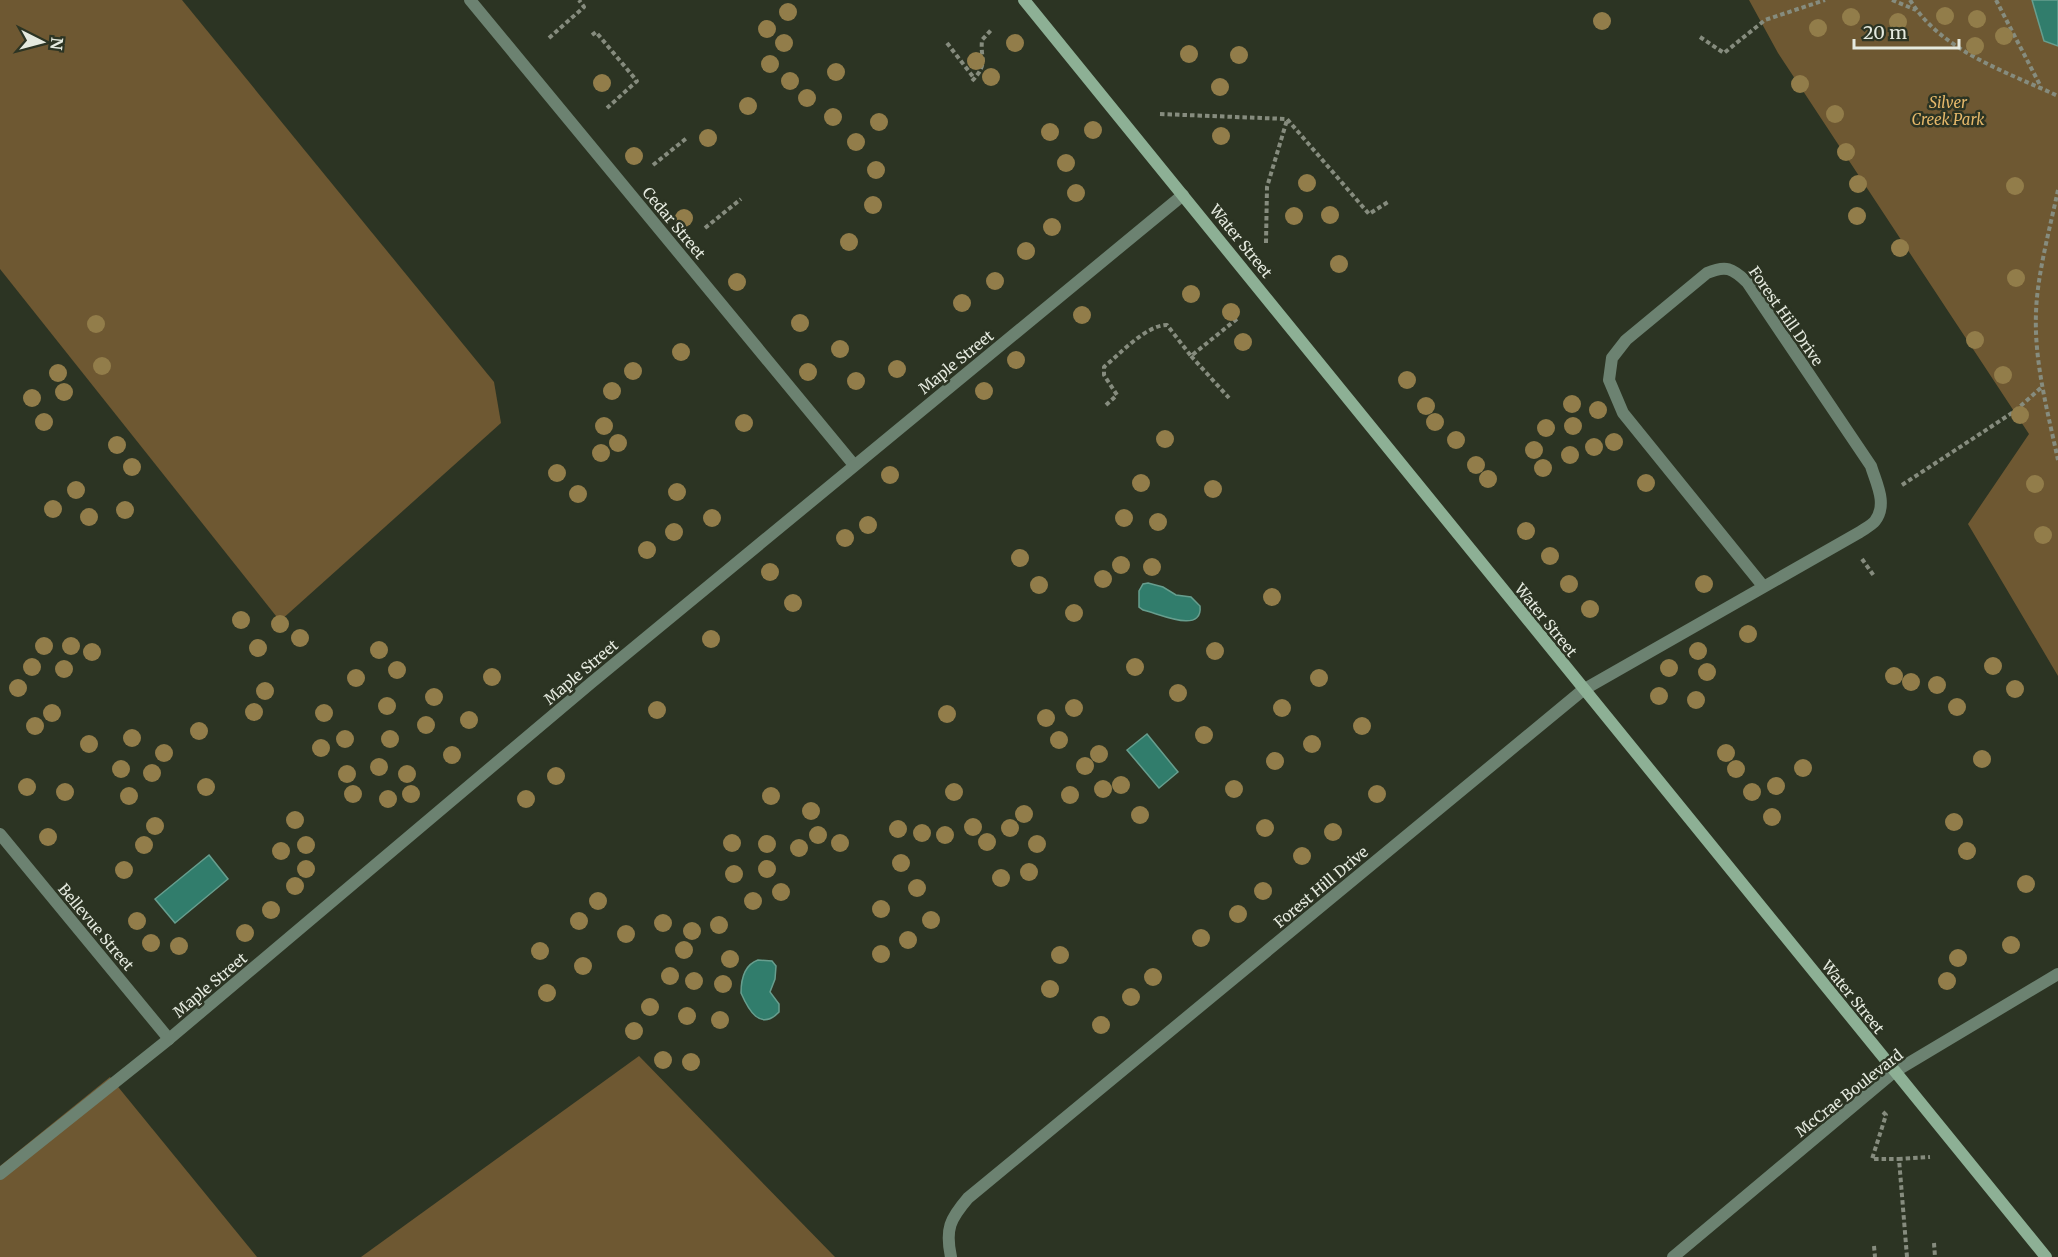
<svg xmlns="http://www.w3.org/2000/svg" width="2058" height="1257" font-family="Merriweather,serif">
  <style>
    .green { fill: #6e5832 }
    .water { fill: #317d6c; stroke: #679e8e; stroke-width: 1.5 }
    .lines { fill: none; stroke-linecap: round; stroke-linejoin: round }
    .path { stroke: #868c7e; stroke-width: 4; stroke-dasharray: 4.5 3; stroke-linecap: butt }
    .street { stroke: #6c8271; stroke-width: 12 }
    .secondary { stroke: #8db095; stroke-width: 12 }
    .tree { fill: #927d4a }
    .labels { text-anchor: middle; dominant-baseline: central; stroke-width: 5; stroke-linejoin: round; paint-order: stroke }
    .park-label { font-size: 15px; font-style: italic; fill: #e5b86a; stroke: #2c3423 }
    .street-label { font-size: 15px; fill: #e5eadf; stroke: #2c3423 }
  </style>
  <rect width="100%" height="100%" fill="#2c3423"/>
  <g class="green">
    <polygon points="0,0 182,0 494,382 501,423 280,621 0,269"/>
    <polygon points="1749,0 2058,0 2058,676 1968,524 2029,434 1778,53"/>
    <polygon points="639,1056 835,1257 361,1257"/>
    <polygon points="110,1077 257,1257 0,1257 0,1166"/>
  </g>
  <g class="water">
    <polygon points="2032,0 2058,0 2058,46 2044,41"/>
    <path d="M1148,583L1163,587L1176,595L1191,597L1200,606C1203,635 1158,613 1143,610L1139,607V591L1143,584Z"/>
    <polygon points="1147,734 1178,772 1159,788 1127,750"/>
    <polygon points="209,855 228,879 175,923 155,899"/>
    <path d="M758,960L772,961L776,966L775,979L770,992L779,1004V1012C760,1032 748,1009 741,993C741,979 744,965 758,960Z"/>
  </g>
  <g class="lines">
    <g class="path">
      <polyline points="1892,0 1916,10"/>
      <path d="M1910,0C1941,51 2007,72 2058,96"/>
      <polyline points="1996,0 2041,87"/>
      <polyline points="592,35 596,32 637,81 607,108"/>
      <polyline points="1700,37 1724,53 1765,20 1825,0"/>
      <polyline points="549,38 584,7 579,0"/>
      <polyline points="947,43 974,78"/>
      <path d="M972,81C989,63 980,60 982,40L992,29"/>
      <polyline points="1160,114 1287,119 1369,214 1388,202"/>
      <polyline points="653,165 688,137"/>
      <path d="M2058,190C2050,228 2037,275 2036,313C2034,362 2048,413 2058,460"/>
      <polyline points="705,228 741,199"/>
      <polyline points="1266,243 1267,187 1287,120"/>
      <polyline points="1191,356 1229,398"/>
      <path d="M1106,405L1117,395L1104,375V367C1120,354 1146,325 1167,325L1191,356L1238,318"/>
      <polyline points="1902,485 2015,411 2043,386"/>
      <polyline points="1862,559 1874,576"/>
      <polyline points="1883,1112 1886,1115 1872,1159 1899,1159"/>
      <polyline points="1934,1243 1935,1257"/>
      <polyline points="1874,1246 1875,1257"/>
      <polyline points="1907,1257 1899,1159 1930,1157"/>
    </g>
    <g class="street">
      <polyline points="470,0 854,465"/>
      <polyline points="0,834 169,1039"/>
      <polyline points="0,1174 169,1039 591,683 1183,195"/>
      <path d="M951,1257C945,1229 950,1219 968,1198L1583,690L1860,532C1864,529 1872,525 1875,521C1888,504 1876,483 1871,466L1747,282C1732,268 1726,265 1707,273L1626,340L1612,358L1609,380L1623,413L1763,586"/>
      <polyline points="1673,1257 1894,1072 2058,974"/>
    </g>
    <path class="secondary" d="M1024,0C1365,419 1704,840 2046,1257"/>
  </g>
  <g class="tree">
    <circle cx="788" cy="12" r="9"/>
    <circle cx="1945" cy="16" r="9"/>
    <circle cx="1851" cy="17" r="9"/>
    <circle cx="1977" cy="19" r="9"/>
    <circle cx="1602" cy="21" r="9"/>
    <circle cx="1898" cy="22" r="9"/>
    <circle cx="1818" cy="28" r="9"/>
    <circle cx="767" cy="29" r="9"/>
    <circle cx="2004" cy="36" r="9"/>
    <circle cx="784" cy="43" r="9"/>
    <circle cx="1015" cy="43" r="9"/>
    <circle cx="1975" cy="46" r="9"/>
    <circle cx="1189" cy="54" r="9"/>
    <circle cx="1239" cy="55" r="9"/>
    <circle cx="976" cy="61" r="9"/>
    <circle cx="770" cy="64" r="9"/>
    <circle cx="836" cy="72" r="9"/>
    <circle cx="991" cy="77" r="9"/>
    <circle cx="790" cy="81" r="9"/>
    <circle cx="602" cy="83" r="9"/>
    <circle cx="1800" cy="84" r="9"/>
    <circle cx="1220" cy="87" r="9"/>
    <circle cx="807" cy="98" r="9"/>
    <circle cx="748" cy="106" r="9"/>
    <circle cx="1835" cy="114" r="9"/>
    <circle cx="833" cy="117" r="9"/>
    <circle cx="879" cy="122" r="9"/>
    <circle cx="1093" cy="130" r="9"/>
    <circle cx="1050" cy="132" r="9"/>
    <circle cx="1221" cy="136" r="9"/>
    <circle cx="708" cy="138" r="9"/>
    <circle cx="856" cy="142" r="9"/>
    <circle cx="1846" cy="152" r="9"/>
    <circle cx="634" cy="156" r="9"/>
    <circle cx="1066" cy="163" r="9"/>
    <circle cx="876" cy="170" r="9"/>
    <circle cx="1307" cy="183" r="9"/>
    <circle cx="1858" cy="184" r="9"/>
    <circle cx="2015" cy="186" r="9"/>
    <circle cx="1076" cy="193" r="9"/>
    <circle cx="873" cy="205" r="9"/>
    <circle cx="1330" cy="215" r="9"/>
    <circle cx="1294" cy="216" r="9"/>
    <circle cx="1857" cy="216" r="9"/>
    <circle cx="684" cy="218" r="9"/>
    <circle cx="1052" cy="227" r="9"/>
    <circle cx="849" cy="242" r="9"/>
    <circle cx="1900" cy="248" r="9"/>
    <circle cx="1026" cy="251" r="9"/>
    <circle cx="1339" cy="264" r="9"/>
    <circle cx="2016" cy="278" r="9"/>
    <circle cx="995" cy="281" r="9"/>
    <circle cx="737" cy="282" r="9"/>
    <circle cx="1191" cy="294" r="9"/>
    <circle cx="962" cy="303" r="9"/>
    <circle cx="1231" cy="312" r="9"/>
    <circle cx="1082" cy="315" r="9"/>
    <circle cx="800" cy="323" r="9"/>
    <circle cx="96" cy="324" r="9"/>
    <circle cx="1975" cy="340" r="9"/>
    <circle cx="1243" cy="342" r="9"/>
    <circle cx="840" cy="349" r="9"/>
    <circle cx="681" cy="352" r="9"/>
    <circle cx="1016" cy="360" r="9"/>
    <circle cx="102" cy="366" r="9"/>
    <circle cx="897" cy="369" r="9"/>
    <circle cx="633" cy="371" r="9"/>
    <circle cx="808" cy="372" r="9"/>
    <circle cx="58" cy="373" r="9"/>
    <circle cx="2003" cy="375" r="9"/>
    <circle cx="1407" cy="380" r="9"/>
    <circle cx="856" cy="381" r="9"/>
    <circle cx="612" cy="391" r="9"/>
    <circle cx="984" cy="391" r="9"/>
    <circle cx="64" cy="392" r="9"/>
    <circle cx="32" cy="398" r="9"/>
    <circle cx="1572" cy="404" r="9"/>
    <circle cx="1426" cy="406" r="9"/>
    <circle cx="1598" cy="410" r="9"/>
    <circle cx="2020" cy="415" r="9"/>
    <circle cx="44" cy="422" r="9"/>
    <circle cx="1435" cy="422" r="9"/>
    <circle cx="744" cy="423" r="9"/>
    <circle cx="604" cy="426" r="9"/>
    <circle cx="1573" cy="426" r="9"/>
    <circle cx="1546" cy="428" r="9"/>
    <circle cx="1165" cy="439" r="9"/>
    <circle cx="1456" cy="440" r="9"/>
    <circle cx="1614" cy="442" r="9"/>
    <circle cx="618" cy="443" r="9"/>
    <circle cx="117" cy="445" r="9"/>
    <circle cx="1594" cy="447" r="9"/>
    <circle cx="1534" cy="450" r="9"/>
    <circle cx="601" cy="453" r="9"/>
    <circle cx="1570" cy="455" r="9"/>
    <circle cx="1476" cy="465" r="9"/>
    <circle cx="132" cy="467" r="9"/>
    <circle cx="1543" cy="468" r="9"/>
    <circle cx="557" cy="473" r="9"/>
    <circle cx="890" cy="475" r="9"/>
    <circle cx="1488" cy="479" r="9"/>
    <circle cx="1141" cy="483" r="9"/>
    <circle cx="1646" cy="483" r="9"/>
    <circle cx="2035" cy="484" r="9"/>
    <circle cx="1213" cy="489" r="9"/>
    <circle cx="76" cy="490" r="9"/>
    <circle cx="677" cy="492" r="9"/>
    <circle cx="578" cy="494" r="9"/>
    <circle cx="53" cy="509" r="9"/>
    <circle cx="125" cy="510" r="9"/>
    <circle cx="89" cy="517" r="9"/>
    <circle cx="712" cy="518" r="9"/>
    <circle cx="1124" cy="518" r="9"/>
    <circle cx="1158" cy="522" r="9"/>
    <circle cx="868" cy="525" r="9"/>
    <circle cx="1526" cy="531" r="9"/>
    <circle cx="674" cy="532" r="9"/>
    <circle cx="2043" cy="535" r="9"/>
    <circle cx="845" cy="538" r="9"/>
    <circle cx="647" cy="550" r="9"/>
    <circle cx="1550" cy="556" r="9"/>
    <circle cx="1020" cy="558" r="9"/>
    <circle cx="1121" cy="565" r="9"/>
    <circle cx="1152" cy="567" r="9"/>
    <circle cx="770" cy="572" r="9"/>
    <circle cx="1103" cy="579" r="9"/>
    <circle cx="1569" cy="584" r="9"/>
    <circle cx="1704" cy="584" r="9"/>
    <circle cx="1039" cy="585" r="9"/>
    <circle cx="1272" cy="597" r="9"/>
    <circle cx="793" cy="603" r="9"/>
    <circle cx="1590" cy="609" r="9"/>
    <circle cx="1074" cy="613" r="9"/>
    <circle cx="241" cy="620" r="9"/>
    <circle cx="280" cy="624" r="9"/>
    <circle cx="1748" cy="634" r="9"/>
    <circle cx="300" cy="638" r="9"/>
    <circle cx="711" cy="639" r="9"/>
    <circle cx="44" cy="646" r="9"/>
    <circle cx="71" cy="646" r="9"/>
    <circle cx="258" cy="648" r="9"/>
    <circle cx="379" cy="650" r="9"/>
    <circle cx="1215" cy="651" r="9"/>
    <circle cx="1698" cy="651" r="9"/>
    <circle cx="92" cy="652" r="9"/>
    <circle cx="1993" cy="666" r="9"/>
    <circle cx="32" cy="667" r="9"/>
    <circle cx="1135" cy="667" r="9"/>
    <circle cx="1669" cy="668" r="9"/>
    <circle cx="64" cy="669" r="9"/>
    <circle cx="397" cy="670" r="9"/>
    <circle cx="1707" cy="672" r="9"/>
    <circle cx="1894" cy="676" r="9"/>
    <circle cx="492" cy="677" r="9"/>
    <circle cx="356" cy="678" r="9"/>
    <circle cx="1319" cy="678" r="9"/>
    <circle cx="1911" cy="682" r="9"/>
    <circle cx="1937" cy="685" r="9"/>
    <circle cx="18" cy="688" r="9"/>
    <circle cx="2015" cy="689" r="9"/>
    <circle cx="265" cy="691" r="9"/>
    <circle cx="1178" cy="693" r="9"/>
    <circle cx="1659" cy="696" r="9"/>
    <circle cx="434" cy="697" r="9"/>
    <circle cx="1696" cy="700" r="9"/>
    <circle cx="387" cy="706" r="9"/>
    <circle cx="1957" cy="707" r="9"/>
    <circle cx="1074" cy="708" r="9"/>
    <circle cx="1282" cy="708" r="9"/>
    <circle cx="657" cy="710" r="9"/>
    <circle cx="254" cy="712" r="9"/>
    <circle cx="52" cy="713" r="9"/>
    <circle cx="324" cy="713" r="9"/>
    <circle cx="947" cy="714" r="9"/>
    <circle cx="1046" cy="718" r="9"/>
    <circle cx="469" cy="720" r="9"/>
    <circle cx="426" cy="725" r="9"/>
    <circle cx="35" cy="726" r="9"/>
    <circle cx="1362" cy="726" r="9"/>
    <circle cx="199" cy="731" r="9"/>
    <circle cx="1204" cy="735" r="9"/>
    <circle cx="132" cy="738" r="9"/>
    <circle cx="345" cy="739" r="9"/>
    <circle cx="390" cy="739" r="9"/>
    <circle cx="1059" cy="740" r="9"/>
    <circle cx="89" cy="744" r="9"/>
    <circle cx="1312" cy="744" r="9"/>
    <circle cx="321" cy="748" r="9"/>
    <circle cx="164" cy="753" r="9"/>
    <circle cx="1726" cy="753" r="9"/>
    <circle cx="1099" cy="754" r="9"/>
    <circle cx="452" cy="755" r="9"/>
    <circle cx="1982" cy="759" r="9"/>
    <circle cx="1275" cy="761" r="9"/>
    <circle cx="1085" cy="766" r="9"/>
    <circle cx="379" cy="767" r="9"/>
    <circle cx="1803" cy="768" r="9"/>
    <circle cx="121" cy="769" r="9"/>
    <circle cx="1736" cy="769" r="9"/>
    <circle cx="152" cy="773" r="9"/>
    <circle cx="347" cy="774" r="9"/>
    <circle cx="407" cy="774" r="9"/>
    <circle cx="556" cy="776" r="9"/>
    <circle cx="1121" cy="785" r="9"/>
    <circle cx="1776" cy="786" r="9"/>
    <circle cx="27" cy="787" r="9"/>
    <circle cx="206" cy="787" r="9"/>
    <circle cx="1103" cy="789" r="9"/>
    <circle cx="1234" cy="789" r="9"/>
    <circle cx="65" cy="792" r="9"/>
    <circle cx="954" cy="792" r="9"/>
    <circle cx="1752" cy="792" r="9"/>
    <circle cx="353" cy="794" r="9"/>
    <circle cx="411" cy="794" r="9"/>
    <circle cx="1377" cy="794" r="9"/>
    <circle cx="1070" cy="795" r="9"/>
    <circle cx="129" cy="796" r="9"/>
    <circle cx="771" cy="796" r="9"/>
    <circle cx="388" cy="799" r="9"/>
    <circle cx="526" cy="799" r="9"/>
    <circle cx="811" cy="811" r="9"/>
    <circle cx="1024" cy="814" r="9"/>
    <circle cx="1140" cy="815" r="9"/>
    <circle cx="1772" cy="817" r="9"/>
    <circle cx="295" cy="820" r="9"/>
    <circle cx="1954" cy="822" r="9"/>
    <circle cx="155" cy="826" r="9"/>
    <circle cx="973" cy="827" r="9"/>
    <circle cx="1010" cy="828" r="9"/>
    <circle cx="1265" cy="828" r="9"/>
    <circle cx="898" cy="829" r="9"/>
    <circle cx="1333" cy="832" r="9"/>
    <circle cx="922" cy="833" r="9"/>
    <circle cx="818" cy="835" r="9"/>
    <circle cx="945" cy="835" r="9"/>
    <circle cx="48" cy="837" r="9"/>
    <circle cx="987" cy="842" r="9"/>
    <circle cx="732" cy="843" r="9"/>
    <circle cx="840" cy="843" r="9"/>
    <circle cx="767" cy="844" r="9"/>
    <circle cx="1037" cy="844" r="9"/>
    <circle cx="144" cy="845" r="9"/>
    <circle cx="306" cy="845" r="9"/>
    <circle cx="799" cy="848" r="9"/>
    <circle cx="281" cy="851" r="9"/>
    <circle cx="1967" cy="851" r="9"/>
    <circle cx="1302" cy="856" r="9"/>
    <circle cx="901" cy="863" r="9"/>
    <circle cx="306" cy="869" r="9"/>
    <circle cx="767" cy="869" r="9"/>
    <circle cx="124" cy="870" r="9"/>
    <circle cx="1029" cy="872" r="9"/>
    <circle cx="734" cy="874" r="9"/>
    <circle cx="1001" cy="878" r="9"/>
    <circle cx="2026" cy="884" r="9"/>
    <circle cx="295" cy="886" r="9"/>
    <circle cx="917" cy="888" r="9"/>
    <circle cx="1263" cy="891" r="9"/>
    <circle cx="781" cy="892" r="9"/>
    <circle cx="598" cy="901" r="9"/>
    <circle cx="753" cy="901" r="9"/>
    <circle cx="881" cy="909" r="9"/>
    <circle cx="271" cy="910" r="9"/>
    <circle cx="1238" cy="914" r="9"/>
    <circle cx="931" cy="920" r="9"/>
    <circle cx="137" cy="921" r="9"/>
    <circle cx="579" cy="921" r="9"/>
    <circle cx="663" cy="923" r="9"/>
    <circle cx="719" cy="925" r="9"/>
    <circle cx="692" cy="931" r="9"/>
    <circle cx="245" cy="933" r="9"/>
    <circle cx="626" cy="934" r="9"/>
    <circle cx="1201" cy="938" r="9"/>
    <circle cx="908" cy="940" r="9"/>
    <circle cx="151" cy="943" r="9"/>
    <circle cx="2011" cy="945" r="9"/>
    <circle cx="179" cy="946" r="9"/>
    <circle cx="684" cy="950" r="9"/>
    <circle cx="540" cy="951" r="9"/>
    <circle cx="881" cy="954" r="9"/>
    <circle cx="1060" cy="955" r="9"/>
    <circle cx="1958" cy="958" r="9"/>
    <circle cx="730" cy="959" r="9"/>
    <circle cx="583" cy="966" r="9"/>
    <circle cx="670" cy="976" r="9"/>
    <circle cx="1153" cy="977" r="9"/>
    <circle cx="694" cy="981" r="9"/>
    <circle cx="1947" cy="981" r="9"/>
    <circle cx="723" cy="984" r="9"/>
    <circle cx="1050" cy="989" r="9"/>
    <circle cx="547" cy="993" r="9"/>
    <circle cx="1131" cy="997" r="9"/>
    <circle cx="650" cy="1007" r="9"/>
    <circle cx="687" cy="1016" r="9"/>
    <circle cx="720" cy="1020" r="9"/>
    <circle cx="1101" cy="1025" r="9"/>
    <circle cx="634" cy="1031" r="9"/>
    <circle cx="663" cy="1060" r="9"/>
    <circle cx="691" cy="1062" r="9"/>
  </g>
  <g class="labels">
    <g class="park-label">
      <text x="1948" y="102">Silver<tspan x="1948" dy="17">Creek Park</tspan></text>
    </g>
    <g class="street-label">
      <text transform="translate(674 223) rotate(50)">Cedar Street</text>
      <text transform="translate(1241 241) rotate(51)">Water Street</text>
      <text transform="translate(1786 316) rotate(55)">Forest Hill Drive</text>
      <text transform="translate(956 362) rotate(-39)">Maple Street</text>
      <text transform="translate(1546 620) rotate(51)">Water Street</text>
      <text transform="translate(581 672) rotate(-40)">Maple Street</text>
      <text transform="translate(1321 887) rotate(-40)">Forest Hill Drive</text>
      <text transform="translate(96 927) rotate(50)">Bellevue Street</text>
      <text transform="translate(210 985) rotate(-40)">Maple Street</text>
      <text transform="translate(1853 997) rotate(51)">Water Street</text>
      <text transform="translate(1849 1093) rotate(-38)">McCrae Boulevard</text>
    </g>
  </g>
  <g transform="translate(42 42) rotate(96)" stroke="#2c3423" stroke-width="4.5" paint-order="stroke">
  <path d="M0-4.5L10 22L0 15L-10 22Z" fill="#e5eadf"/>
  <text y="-9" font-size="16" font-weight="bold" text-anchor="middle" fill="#e5eadf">N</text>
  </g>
  <path d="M1854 39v9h105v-9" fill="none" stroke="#e5eadf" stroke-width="3"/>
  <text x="1863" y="39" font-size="18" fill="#e5eadf" stroke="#2c3423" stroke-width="4.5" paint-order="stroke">20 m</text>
</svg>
